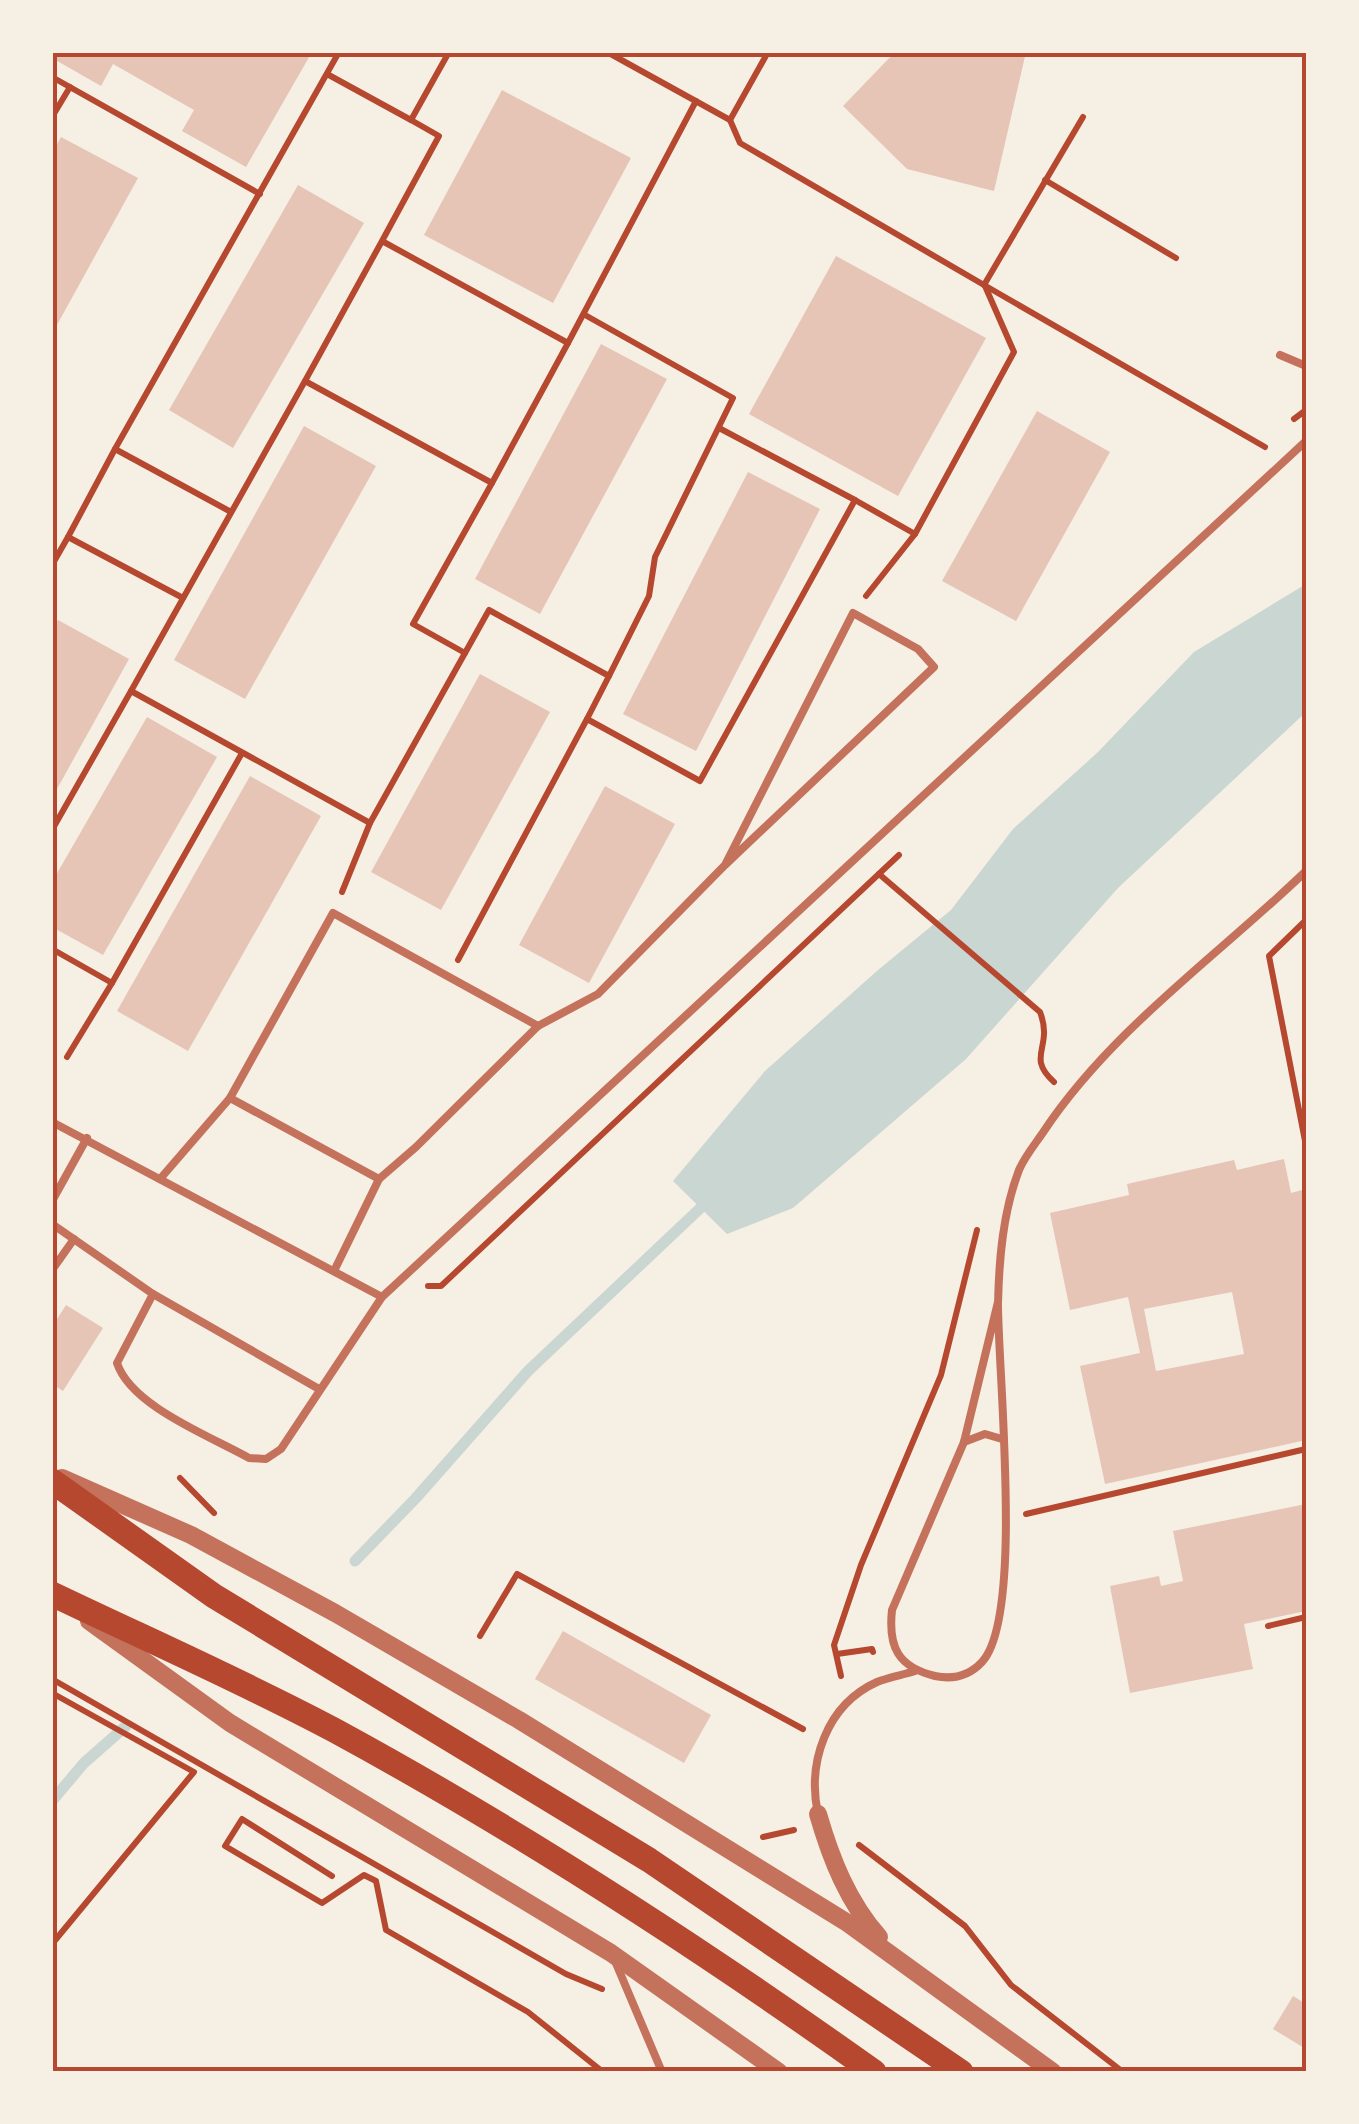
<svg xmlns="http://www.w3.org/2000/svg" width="1359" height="2124" font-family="Inter,sans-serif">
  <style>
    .water { fill: #c9d6d2 }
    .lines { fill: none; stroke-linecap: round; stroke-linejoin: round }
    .stream { stroke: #c9d6d2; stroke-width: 11 }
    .building { fill: #e6c5b7; fill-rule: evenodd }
    .path { stroke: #b5482f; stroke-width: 6 }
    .service { stroke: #c5725c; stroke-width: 8 }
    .tertiary { stroke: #c5725c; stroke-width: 18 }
    .primary { stroke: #b5482f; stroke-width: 25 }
    .neatline { fill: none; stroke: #b5482f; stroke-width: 4 }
  </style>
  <rect width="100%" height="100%" fill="#f6efe4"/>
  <polygon class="water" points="1306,584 1306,712 1118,888 966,1059 793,1208 727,1234 673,1181 765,1071 878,970 951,910 1013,829 1098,752 1194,652"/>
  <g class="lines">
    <g class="stream">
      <polyline points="355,1561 415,1499 528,1371 710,1199"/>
      <polyline points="52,1801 84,1763 126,1726"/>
    </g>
  </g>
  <g class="building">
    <polygon points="52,52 312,52 246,167 182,131 194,110 113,64 101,86 52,58"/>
    <polygon points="895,52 1026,52 994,191 907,169 843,106"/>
    <polygon points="502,90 631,158 553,303 424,235"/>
    <polygon points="61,137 138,178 52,334 52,153"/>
    <polygon points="298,185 364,223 233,448 169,410"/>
    <polygon points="836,256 986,338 898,496 749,414"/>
    <polygon points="601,344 667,379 540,614 475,579"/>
    <polygon points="1037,411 1110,452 1016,621 942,581"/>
    <polygon points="304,426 376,466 245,699 174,660"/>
    <polygon points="748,472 820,509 696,751 623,714"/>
    <polygon points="58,620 129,659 52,798 52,630"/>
    <polygon points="480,674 550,712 441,910 371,872"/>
    <polygon points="147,717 217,757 103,955 52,927 52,882"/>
    <polygon points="250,776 321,816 188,1051 117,1011"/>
    <polygon points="605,786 675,824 589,983 519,945"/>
    <path d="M1284,1159L1291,1193L1306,1189V1440L1105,1484L1080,1366L1140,1353L1128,1297L1070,1310L1050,1213L1129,1195L1127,1184L1234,1160L1237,1170ZM1232,1292L1244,1354L1156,1371L1144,1309Z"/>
    <polygon points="66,1305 103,1328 63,1391 52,1384 52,1327"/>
    <polygon points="1306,1504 1306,1611 1244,1624 1253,1669 1130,1693 1110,1586 1159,1576 1161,1586 1183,1581 1173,1531"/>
    <polygon points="563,1631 711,1715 684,1763 535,1679"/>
    <polygon points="1293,1996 1306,2004 1306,2049 1273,2029"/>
  </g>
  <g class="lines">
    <g class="path">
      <polyline points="607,52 730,120 768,52"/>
      <polyline points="327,74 411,120"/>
      <polyline points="52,77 260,194"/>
      <polyline points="52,117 70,87"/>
      <polyline points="730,120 740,143 984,285 1083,117"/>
      <polyline points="1045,180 1176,258"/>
      <polyline points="382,241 305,381 492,483 568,343 382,241 439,136 411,120 449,52"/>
      <polyline points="984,285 1265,447"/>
      <polyline points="568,343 696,101"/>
      <polyline points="305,381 131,691 370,823 465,653 413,624 492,483"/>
      <polyline points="1294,419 1306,410"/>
      <polyline points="115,449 339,52"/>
      <polyline points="855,500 915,534"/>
      <polyline points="52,565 68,537"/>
      <polyline points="866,596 915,534 1014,352 985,286"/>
      <polyline points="183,598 68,537 115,449 231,512"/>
      <polyline points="465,653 489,610 609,676 649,596 655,557 733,398 585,315"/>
      <polyline points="609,676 587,719 700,781 855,500 719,428"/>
      <polyline points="52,830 131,691"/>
      <path d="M879,874L1040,1012C1054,1048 1025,1056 1054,1082"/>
      <polyline points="342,892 370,823"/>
      <polyline points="1306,920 1269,956 1306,1146"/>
      <polyline points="52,949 112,983 242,753"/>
      <polyline points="458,960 587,719"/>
      <polyline points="67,1057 112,983"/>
      <polyline points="428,1286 441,1286 899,855"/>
      <polyline points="180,1478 214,1513"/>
      <polyline points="1026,1514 1306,1449"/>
      <polyline points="1268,1626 1306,1617"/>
      <polyline points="480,1636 517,1574 803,1729"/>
      <polyline points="837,1654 872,1649 873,1652"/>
      <polyline points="841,1676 834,1645 861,1565 941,1375 977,1230"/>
      <polyline points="52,1679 566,1974 602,1989"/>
      <polyline points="52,1693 194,1772 52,1944"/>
      <polyline points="763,1837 794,1830"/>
      <polyline points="859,1845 965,1926 1011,1985 1123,2072"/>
      <polyline points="332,1876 242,1819 225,1846 322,1903 364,1875 376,1881 386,1930 528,2012 603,2072"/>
    </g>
    <g class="service">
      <polyline points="1280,355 1306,366"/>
      <polyline points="230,1098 379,1179"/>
      <polyline points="52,1122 382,1297"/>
      <polyline points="160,1179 230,1098 333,913 538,1026"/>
      <polyline points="52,1201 87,1138"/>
      <polyline points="52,1224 153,1294 319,1389"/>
      <polyline points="335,1269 379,1179 416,1147 538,1026 598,994 725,865 934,667 918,649 853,613 725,865"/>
      <polyline points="52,1270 74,1239"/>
      <path d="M153,1294L117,1363C131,1406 210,1436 249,1458L266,1459L281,1449L382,1297L1306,441"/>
      <path d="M998,1302L964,1442L892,1610C888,1647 898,1667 935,1676C954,1680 969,1676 982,1662C1024,1617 998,1374 998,1304C999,1259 1003,1212 1019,1170C1025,1156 1036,1143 1044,1131C1112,1029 1219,955 1306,871"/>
      <polyline points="964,1442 985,1434 1002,1439"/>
      <path d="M818,1814C807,1763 826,1705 877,1682C889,1677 903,1675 915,1671"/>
      <polyline points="615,1961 662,2072"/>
    </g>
    <g class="tertiary">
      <polyline points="62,1478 191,1535 335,1613 519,1720 846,1922 1053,2072"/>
      <polyline points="89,1621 230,1723 611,1953 779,2072"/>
      <path d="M818,1814C831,1859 848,1902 879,1937"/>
    </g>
    <g class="primary">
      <polyline points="52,1481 214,1596 649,1860 961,2072"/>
      <path d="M52,1594C146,1639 242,1681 334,1730C522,1832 700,1948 874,2072"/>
    </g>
  </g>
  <rect width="1359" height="2124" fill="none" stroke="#f6efe4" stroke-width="110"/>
  <rect x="55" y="55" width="1249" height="2014" class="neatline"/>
</svg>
